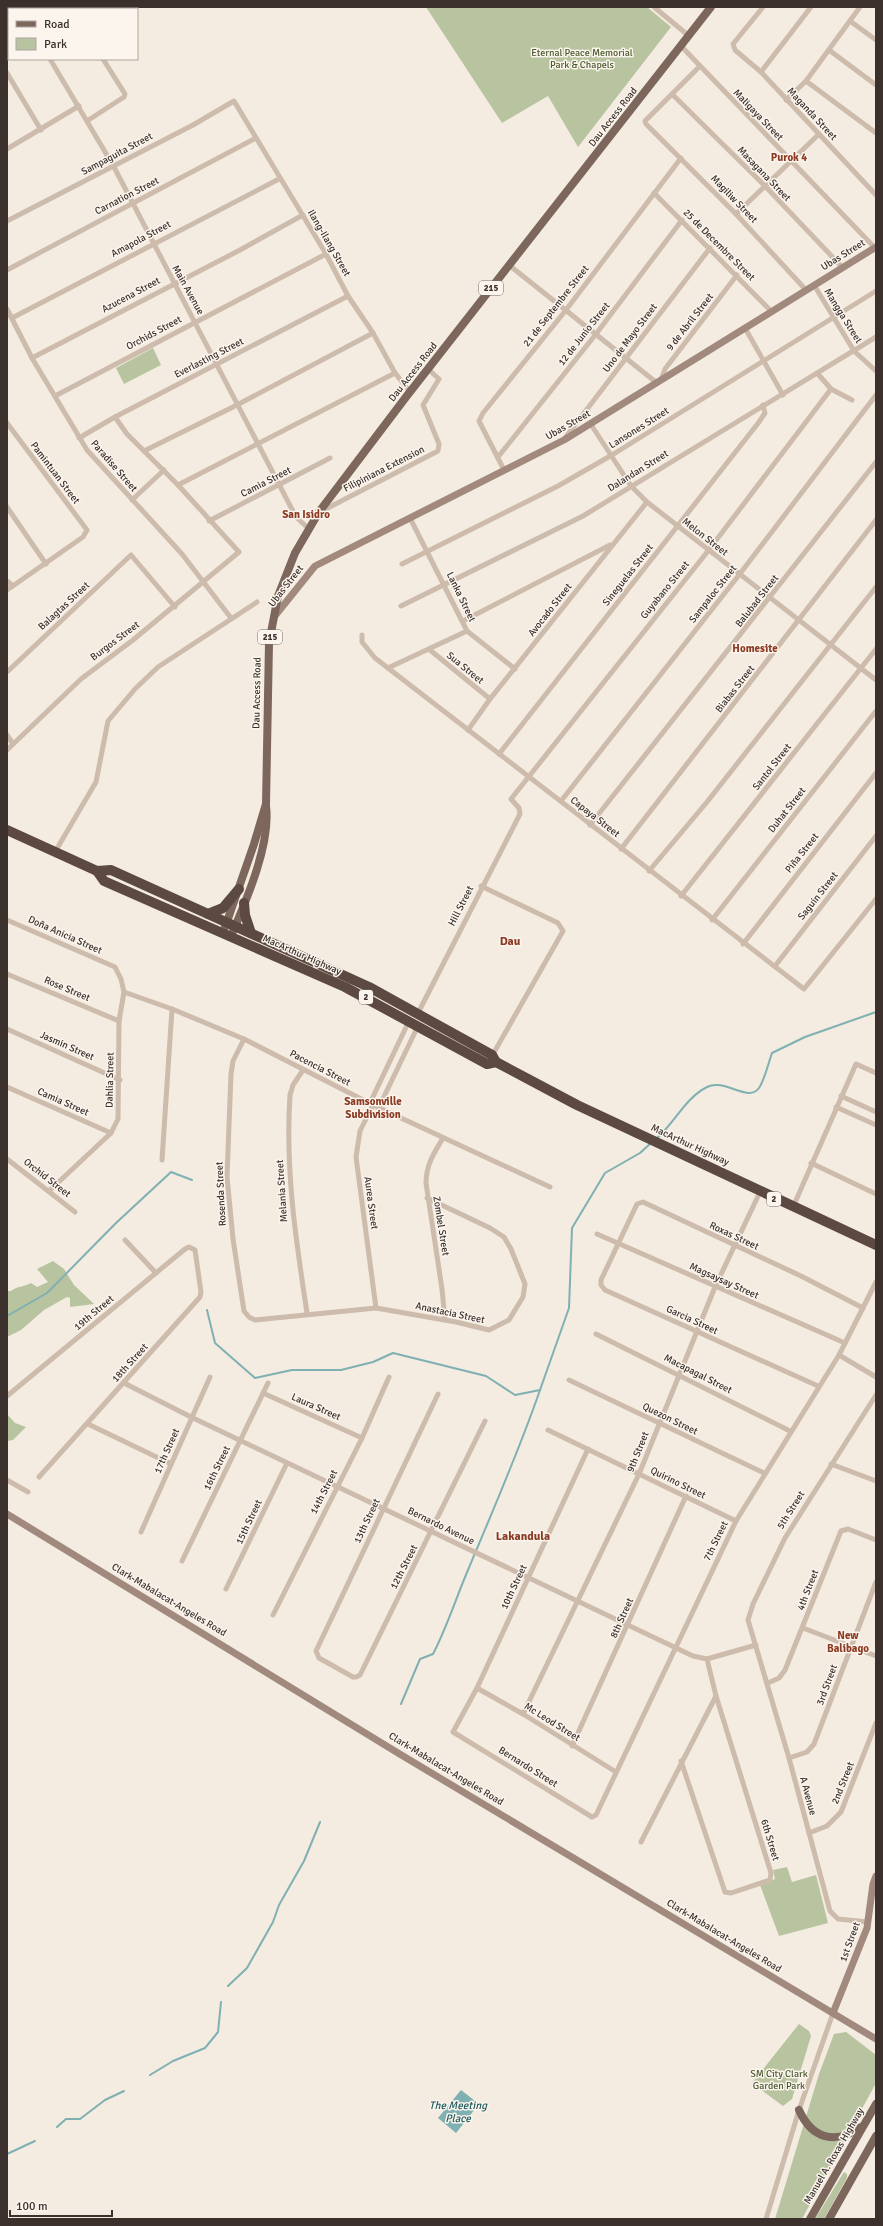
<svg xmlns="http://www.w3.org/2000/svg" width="883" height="2226" font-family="Signika,sans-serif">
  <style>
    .green { fill: #b8c4a0 }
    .water { fill: #7fb0b2 }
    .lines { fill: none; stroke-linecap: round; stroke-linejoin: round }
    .stream { stroke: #7fb0b2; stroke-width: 2 }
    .street { stroke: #cdbbac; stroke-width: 5 }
    .secondary { stroke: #a18a7d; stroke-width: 7 }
    .primary { stroke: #7d675c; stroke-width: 8 }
    .highway { stroke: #5c4a42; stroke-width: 10 }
    .labels { text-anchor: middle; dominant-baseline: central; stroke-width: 3; stroke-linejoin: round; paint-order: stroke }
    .shield { fill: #fbf5ee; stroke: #756b66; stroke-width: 1 }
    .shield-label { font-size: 9px; font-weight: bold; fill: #3b302b }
    .park-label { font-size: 10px; fill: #4a5a2e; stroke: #fbf5ee }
    .street-label { font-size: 10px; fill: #3b302b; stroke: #fbf5ee }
    .neighbourhood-label { font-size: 11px; font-weight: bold; fill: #8c3b22; stroke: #fbf5ee }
    .water-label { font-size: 11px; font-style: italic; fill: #1f5a5e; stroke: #fbf5ee }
    .quarter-label { font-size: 12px; font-weight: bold; fill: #8c3b22; stroke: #fbf5ee }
  </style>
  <rect width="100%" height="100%" fill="#f4ebe1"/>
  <g class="green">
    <polygon points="426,7 647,7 671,27 578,147 548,96 502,123"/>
    <polygon points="153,348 161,365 124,384 116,368"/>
    <path d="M53,1261L64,1269L74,1285L94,1304L70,1307V1298L67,1297L44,1310L21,1330L7,1337V1291H11C17,1286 24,1287 31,1283L37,1287L48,1282L37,1269Z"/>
    <polygon points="7,1414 15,1423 26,1427 13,1440 7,1441"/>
    <polygon points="787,1867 792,1882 816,1875 828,1923 779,1936 760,1885 775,1879 773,1870"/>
    <polygon points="799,2024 809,2031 811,2036 792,2099 783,2106 752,2083"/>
    <polygon points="846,2032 876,2055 876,2083 802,2219 775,2219 819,2074 834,2034"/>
    <polygon points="844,2172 847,2174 847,2178 824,2219 815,2219"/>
  </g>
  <polygon class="water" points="461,2090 479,2104 456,2133 438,2118"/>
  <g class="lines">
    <g class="stream">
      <path d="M656,1139C675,1123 684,1099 707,1087C725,1078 748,1103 759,1088C765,1079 768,1064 772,1053L805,1037L876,1012"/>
      <polyline points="207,1310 215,1343 255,1378 292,1370 341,1370 373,1362 393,1353 486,1376 515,1395 540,1390 569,1308 572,1228 605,1173 640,1153 651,1143"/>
      <polyline points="7,1316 47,1293 116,1223 171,1172 192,1180"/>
      <path d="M401,1704L420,1659L433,1654C447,1627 456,1598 468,1570C493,1510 519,1451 540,1390"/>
      <polyline points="228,1986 247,1968 273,1922 279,1905 304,1861 320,1822"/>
      <polyline points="150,2075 173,2061 205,2048 218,2032 221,2002"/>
      <polyline points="57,2127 66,2119 80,2119 105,2100 124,2091"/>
      <polyline points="7,2154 35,2141"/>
    </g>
    <g class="street">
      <polyline points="17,7 18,9"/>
      <polyline points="69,7 70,9"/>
      <polyline points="654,7 689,36"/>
      <polyline points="763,7 733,44 735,50 761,72 876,195"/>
      <polyline points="57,9 60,7"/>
      <polyline points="850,21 876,40"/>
      <polyline points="7,40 9,39"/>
      <polyline points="681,46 875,248"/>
      <polyline points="829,50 876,85"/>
      <polyline points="50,59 114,167 296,517 309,529"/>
      <polyline points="699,67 645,121 646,124 736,214 806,290"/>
      <polyline points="761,72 811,7"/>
      <polyline points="7,73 41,130"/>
      <polyline points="806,81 876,133"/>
      <polyline points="672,94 765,186 842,267"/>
      <polyline points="786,100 806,81 860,7"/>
      <polyline points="87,121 124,97 125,94 103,59"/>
      <polyline points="7,149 79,106"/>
      <polyline points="654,193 771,311"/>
      <polyline points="736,214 819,134"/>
      <polyline points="7,221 193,125 234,101 326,254 348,296 373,333 395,373 410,392"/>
      <polyline points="509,265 657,383"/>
      <polyline points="7,270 256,138"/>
      <polyline points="814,285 854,351 876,371"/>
      <polyline points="7,309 32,358 87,450 182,554 231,618"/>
      <polyline points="12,318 279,179"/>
      <polyline points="745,328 783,395"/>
      <polyline points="32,358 240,250 303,215"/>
      <polyline points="818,374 831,389 852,400"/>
      <polyline points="661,380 665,369 737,275"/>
      <polyline points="55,396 326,254"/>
      <polyline points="7,423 87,530 83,537 7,590"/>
      <polyline points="590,423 631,486 647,502 876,680"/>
      <polyline points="79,438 115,417 348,296"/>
      <polyline points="565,438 710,248"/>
      <polyline points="144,451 237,405 373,333"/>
      <polyline points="498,457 596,334 682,220"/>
      <polyline points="504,470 479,421 483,413 566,310 681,158"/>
      <polyline points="178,485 395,373"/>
      <polyline points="132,500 164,470"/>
      <polyline points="7,507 46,564"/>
      <polyline points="322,511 438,451 439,444 423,405 439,379 428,369"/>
      <polyline points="410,518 467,631 515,669"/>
      <polyline points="209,521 330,458"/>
      <polyline points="402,564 558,486 612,455 876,291"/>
      <polyline points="7,581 13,586"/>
      <polyline points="401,606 583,516 876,337"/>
      <polyline points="463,621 610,545"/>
      <polyline points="362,635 362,642 375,658 804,989 876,899"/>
      <polyline points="430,650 490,699"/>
      <polyline points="388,668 467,631"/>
      <polyline points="7,672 131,555 175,607"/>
      <polyline points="468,730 490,699 647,502"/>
      <polyline points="7,735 13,744"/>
      <polyline points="7,750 81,679 133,640 239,552 178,485 127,434 115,417"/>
      <polyline points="499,754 759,422 765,413 763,405"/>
      <polyline points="561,801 739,575 876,395"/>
      <polyline points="590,825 876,462"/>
      <polyline points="621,849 876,520"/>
      <polyline points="55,852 96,782 108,721 135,689 158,667 257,602"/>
      <polyline points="649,871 707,802 876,587"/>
      <polyline points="481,886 558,923 563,931 492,1056"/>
      <polyline points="681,896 876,649"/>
      <polyline points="7,920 115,967 121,979 124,992 119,1021 118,1119 111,1133 49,1191"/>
      <polyline points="712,920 876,711"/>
      <polyline points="743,944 876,773"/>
      <polyline points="775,966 876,836"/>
      <polyline points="7,974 119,1021"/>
      <polyline points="124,992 172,1009 244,1039 373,1105 550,1187"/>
      <polyline points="417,1015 520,814 519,808 511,799 708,551 831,389"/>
      <polyline points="7,1029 120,1080"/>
      <polyline points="244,1039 233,1061 231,1074 227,1177 233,1239 244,1311 249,1317 255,1320 376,1308 456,1322 489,1330 509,1320 523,1297 525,1284 511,1249 504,1237 490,1228 427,1198"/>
      <path d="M303,1070L293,1085L290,1095C285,1169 296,1241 307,1313"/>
      <polyline points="7,1087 111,1133"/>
      <polyline points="841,1096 876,1112"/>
      <polyline points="370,1103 409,1021"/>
      <polyline points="373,1105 360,1131 356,1157 376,1308"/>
      <polyline points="379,1107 418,1026"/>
      <polyline points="836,1107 876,1125"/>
      <path d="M443,1138C434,1153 426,1165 426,1183L442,1289L445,1320"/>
      <polyline points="7,1159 75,1212"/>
      <polyline points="162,1160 172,1009"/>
      <polyline points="811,1163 876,1194"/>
      <polyline points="793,1207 856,1064 876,1073"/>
      <polyline points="597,1234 845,1343"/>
      <polyline points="125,1240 156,1273"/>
      <polyline points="596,1334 790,1431"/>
      <polyline points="839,1355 876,1377"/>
      <polyline points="569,1380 764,1473"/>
      <polyline points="124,1383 191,1417 693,1656 707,1659 756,1645"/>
      <polyline points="818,1386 605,1290 601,1285 601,1280 637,1204 643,1202 801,1276 863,1308"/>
      <polyline points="263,1393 362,1438"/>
      <polyline points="438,1394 316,1651 319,1658 353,1677 356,1677 360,1675 485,1421"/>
      <polyline points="7,1396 185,1249 189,1247 195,1250 201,1292 200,1297 39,1477"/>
      <polyline points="88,1424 171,1464"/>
      <polyline points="548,1430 736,1521"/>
      <polyline points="588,1449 477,1688 453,1732 592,1817 596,1815 736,1521 839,1355 876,1282"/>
      <polyline points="831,1464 876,1481"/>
      <polyline points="7,1480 28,1492"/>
      <polyline points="141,1532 210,1377"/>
      <polyline points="182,1561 268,1383"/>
      <polyline points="226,1589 287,1463"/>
      <polyline points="273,1615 362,1438 389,1377"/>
      <polyline points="803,1628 876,1656"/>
      <polyline points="768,1683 779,1678 785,1670 841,1531 848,1529 876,1540"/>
      <polyline points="477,1688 523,1714 616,1772"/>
      <polyline points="523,1714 639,1474 715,1287 760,1192"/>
      <polyline points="572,1746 686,1496"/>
      <polyline points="789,1758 807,1752 814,1744 876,1582"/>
      <polyline points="681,1761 725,1892 731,1893 770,1880 771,1873 716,1696 707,1659"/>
      <polyline points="809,1833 827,1826 841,1812 876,1723"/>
      <polyline points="641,1842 716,1696"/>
      <polyline points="868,1922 838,1919 830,1911 789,1758 748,1620 753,1604 785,1538 876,1395"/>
      <polyline points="766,2219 799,2110 833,2013"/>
    </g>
    <g class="secondary">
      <polyline points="274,617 315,566 564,440 876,247"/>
      <polyline points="7,1514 398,1753 876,2039"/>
      <polyline points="833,2013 867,1928 873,1884 876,1876"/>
    </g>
    <g class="primary">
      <polyline points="223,933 254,844 266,804 269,643 278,596 295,553 319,512 406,397 711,7"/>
      <path d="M231,936C246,901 271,844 266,806"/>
      <path d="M799,2110C812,2139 835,2145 861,2127"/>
      <polyline points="810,2219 876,2104"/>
      <polyline points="829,2219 876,2136"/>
    </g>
    <g class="highway">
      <polyline points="7,830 97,871 111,870 369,987 492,1055 496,1062 577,1105 876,1245"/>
      <polyline points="97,871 104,881 345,987 487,1064 496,1062"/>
      <polyline points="244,903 245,915 251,933"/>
      <polyline points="208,914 223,908 239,889"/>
    </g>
  </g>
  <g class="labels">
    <g class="shield">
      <rect x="479" y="281" width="24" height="14" rx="3"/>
      <rect x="258" y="630" width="24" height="14" rx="3"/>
      <rect x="359" y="990" width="14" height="14" rx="3"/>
      <rect x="767" y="1192" width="14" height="14" rx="3"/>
    </g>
    <g class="shield-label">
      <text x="491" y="288">215</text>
      <text x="270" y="637">215</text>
      <text x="366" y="997">2</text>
      <text x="774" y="1199">2</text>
    </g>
    <g class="park-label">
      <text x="582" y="53">Eternal Peace Memorial<tspan x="582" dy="12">Park &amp; Chapels</tspan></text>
      <text x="779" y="2074">SM City Clark<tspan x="779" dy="12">Garden Park</tspan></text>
    </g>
    <g class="street-label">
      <text transform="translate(812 114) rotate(47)">Maganda Street</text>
      <text transform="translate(758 115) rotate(46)">Maligaya Street</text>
      <text transform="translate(613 117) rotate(-52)">Dau Access Road</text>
      <text transform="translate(117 154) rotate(-28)">Sampaguita Street</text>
      <text transform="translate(764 174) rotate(46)">Masagana Street</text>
      <text transform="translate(127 196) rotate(-27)">Carnation Street</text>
      <text transform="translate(734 199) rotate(46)">Magiliw Street</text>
      <text transform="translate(141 239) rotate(-28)">Amapola Street</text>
      <text transform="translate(329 243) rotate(60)">Ilang-Ilang Street</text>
      <text transform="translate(719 245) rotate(45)">25 de Decembre Street</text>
      <text transform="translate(843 255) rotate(-32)">Ubas Street</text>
      <text transform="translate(188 290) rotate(61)">Main Avenue</text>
      <text transform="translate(131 295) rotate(-28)">Azucena Street</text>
      <text transform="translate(556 306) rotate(-52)">21 de Septembre Street</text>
      <text transform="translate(843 316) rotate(58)">Mangga Street</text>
      <text transform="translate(690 322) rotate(-52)">9 de Abril Street</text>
      <text transform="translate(154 333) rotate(-28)">Orchids Street</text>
      <text transform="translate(584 334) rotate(-52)">12 de Junio Street</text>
      <text transform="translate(630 338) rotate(-53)">Uno de Mayo Street</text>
      <text transform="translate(209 358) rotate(-27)">Everlasting Street</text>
      <text transform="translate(413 372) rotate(-52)">Dau Access Road</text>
      <text transform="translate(568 425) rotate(-30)">Ubas Street</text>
      <text transform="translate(639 428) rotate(-32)">Lansones Street</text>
      <text transform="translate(114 466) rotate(49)">Paradise Street</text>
      <text transform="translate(384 469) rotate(-27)">Filipiniana Extension</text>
      <text transform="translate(638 471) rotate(-32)">Dalandan Street</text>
      <text transform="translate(55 473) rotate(53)">Pamintuan Street</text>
      <text transform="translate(266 482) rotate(-27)">Camia Street</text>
      <text transform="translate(705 537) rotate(38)">Melon Street</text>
      <text transform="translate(628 575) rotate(-52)">Sineguelas Street</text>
      <text transform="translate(286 586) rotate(-52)">Ubas Street</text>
      <text transform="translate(665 590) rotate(-51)">Guyabano Street</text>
      <text transform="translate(713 594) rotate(-52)">Sampaloc Street</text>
      <text transform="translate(461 597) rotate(64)">Lanka Street</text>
      <text transform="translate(757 601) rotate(-52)">Balubad Street</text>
      <text transform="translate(64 606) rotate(-43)">Balagtas Street</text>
      <text transform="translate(550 610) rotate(-52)">Avocado Street</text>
      <text transform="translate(115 641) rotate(-37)">Burgos Street</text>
      <text transform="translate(465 668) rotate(39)">Sua Street</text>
      <text transform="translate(735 689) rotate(-52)">Biabas Street</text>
      <text transform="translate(257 693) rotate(-89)">Dau Access Road</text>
      <text transform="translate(772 767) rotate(-52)">Santol Street</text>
      <text transform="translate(787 810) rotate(-52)">Duhat Street</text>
      <text transform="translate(595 817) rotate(38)">Capaya Street</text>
      <text transform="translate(802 853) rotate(-52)">Piña Street</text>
      <text transform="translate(818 896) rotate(-52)">Saguin Street</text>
      <text transform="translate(461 906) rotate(-63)">Hill Street</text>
      <text transform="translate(65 935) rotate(24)">Doña Anicia Street</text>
      <text transform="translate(302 955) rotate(24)">MacArthur Highway</text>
      <text transform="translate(67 989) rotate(23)">Rose Street</text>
      <text transform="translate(67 1046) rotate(24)">Jasmin Street</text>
      <text transform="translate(320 1068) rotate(27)">Pacencia Street</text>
      <text transform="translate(110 1080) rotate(-89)">Dahlia Street</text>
      <text transform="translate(63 1102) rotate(24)">Camia Street</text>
      <text transform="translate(690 1145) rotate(25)">MacArthur Highway</text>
      <text transform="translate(47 1178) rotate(38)">Orchid Street</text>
      <text transform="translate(282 1191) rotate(-94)">Melania Street</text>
      <text transform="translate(221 1194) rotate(-93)">Rosenda Street</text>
      <text transform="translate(371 1203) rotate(82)">Aurea Street</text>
      <text transform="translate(441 1226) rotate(81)">Zombel Street</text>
      <text transform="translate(734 1236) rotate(25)">Roxas Street</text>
      <text transform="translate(724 1281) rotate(24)">Magsaysay Street</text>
      <text transform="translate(94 1313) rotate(-40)">19th Street</text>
      <text transform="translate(450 1313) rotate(12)">Anastacia Street</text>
      <text transform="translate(692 1320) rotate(25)">Garcia Street</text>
      <text transform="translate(130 1363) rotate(-48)">18th Street</text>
      <text transform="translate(698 1374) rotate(27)">Macapagal Street</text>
      <text transform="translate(316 1407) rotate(24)">Laura Street</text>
      <text transform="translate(670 1419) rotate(26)">Quezon Street</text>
      <text transform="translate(167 1451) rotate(-66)">17th Street</text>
      <text transform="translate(638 1452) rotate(-68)">9th Street</text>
      <text transform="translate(217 1468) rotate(-64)">16th Street</text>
      <text transform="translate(678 1483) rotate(26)">Quirino Street</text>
      <text transform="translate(324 1492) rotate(-63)">14th Street</text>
      <text transform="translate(791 1510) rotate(-58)">5th Street</text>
      <text transform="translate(367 1521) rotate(-65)">13th Street</text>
      <text transform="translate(249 1522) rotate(-65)">15th Street</text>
      <text transform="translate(441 1526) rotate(26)">Bernardo Avenue</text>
      <text transform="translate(716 1541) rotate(-64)">7th Street</text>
      <text transform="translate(404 1567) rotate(-63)">12th Street</text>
      <text transform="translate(514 1587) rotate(-65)">10th Street</text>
      <text transform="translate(808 1590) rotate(-69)">4th Street</text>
      <text transform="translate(169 1600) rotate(31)">Clark-Mabalacat-Angeles Road</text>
      <text transform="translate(622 1618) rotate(-66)">8th Street</text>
      <text transform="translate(827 1685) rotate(-70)">3rd Street</text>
      <text transform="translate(552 1722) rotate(32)">Mc Leod Street</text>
      <text transform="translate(528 1767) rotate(32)">Bernardo Street</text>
      <text transform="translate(446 1769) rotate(31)">Clark-Mabalacat-Angeles Road</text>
      <text transform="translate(843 1783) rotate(-68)">2nd Street</text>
      <text transform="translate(808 1796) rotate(75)">A Avenue</text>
      <text transform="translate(770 1840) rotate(73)">6th Street</text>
      <text transform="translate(724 1936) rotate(31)">Clark-Mabalacat-Angeles Road</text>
      <text transform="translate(850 1942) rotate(-70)">1st Street</text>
      <text transform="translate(834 2156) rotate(-60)">Manuel A. Roxas Highway</text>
    </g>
    <g class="neighbourhood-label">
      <text x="789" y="157">Purok 4</text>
      <text x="306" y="514">San Isidro</text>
      <text x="755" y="648">Homesite</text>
      <text x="373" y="1101">Samsonville<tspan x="373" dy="13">Subdivision</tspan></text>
      <text x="848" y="1635">New<tspan x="848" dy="13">Balibago</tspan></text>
    </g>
    <g class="water-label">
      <text x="458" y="2105">The Meeting<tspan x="458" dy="13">Place</tspan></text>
    </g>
    <g class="quarter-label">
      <text x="510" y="941">Dau</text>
      <text x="523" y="1536">Lakandula</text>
    </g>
  </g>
  <rect width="883" height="2226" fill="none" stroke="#3b302b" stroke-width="16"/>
  <rect x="8" y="8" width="130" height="52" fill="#fbf5ee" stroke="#aea6a0"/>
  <rect x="16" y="21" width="20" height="6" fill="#7d675c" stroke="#aea6a0"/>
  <text x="44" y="28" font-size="12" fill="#3b302b">Road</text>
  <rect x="16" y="38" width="20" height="12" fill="#b8c4a0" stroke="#aea6a0"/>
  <text x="44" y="48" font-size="12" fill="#3b302b">Park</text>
  <path d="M10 2210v6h102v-6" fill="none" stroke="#3b302b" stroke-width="2"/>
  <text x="16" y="2210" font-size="12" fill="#3b302b" stroke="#fbf5ee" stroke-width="3" paint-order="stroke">100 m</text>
</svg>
